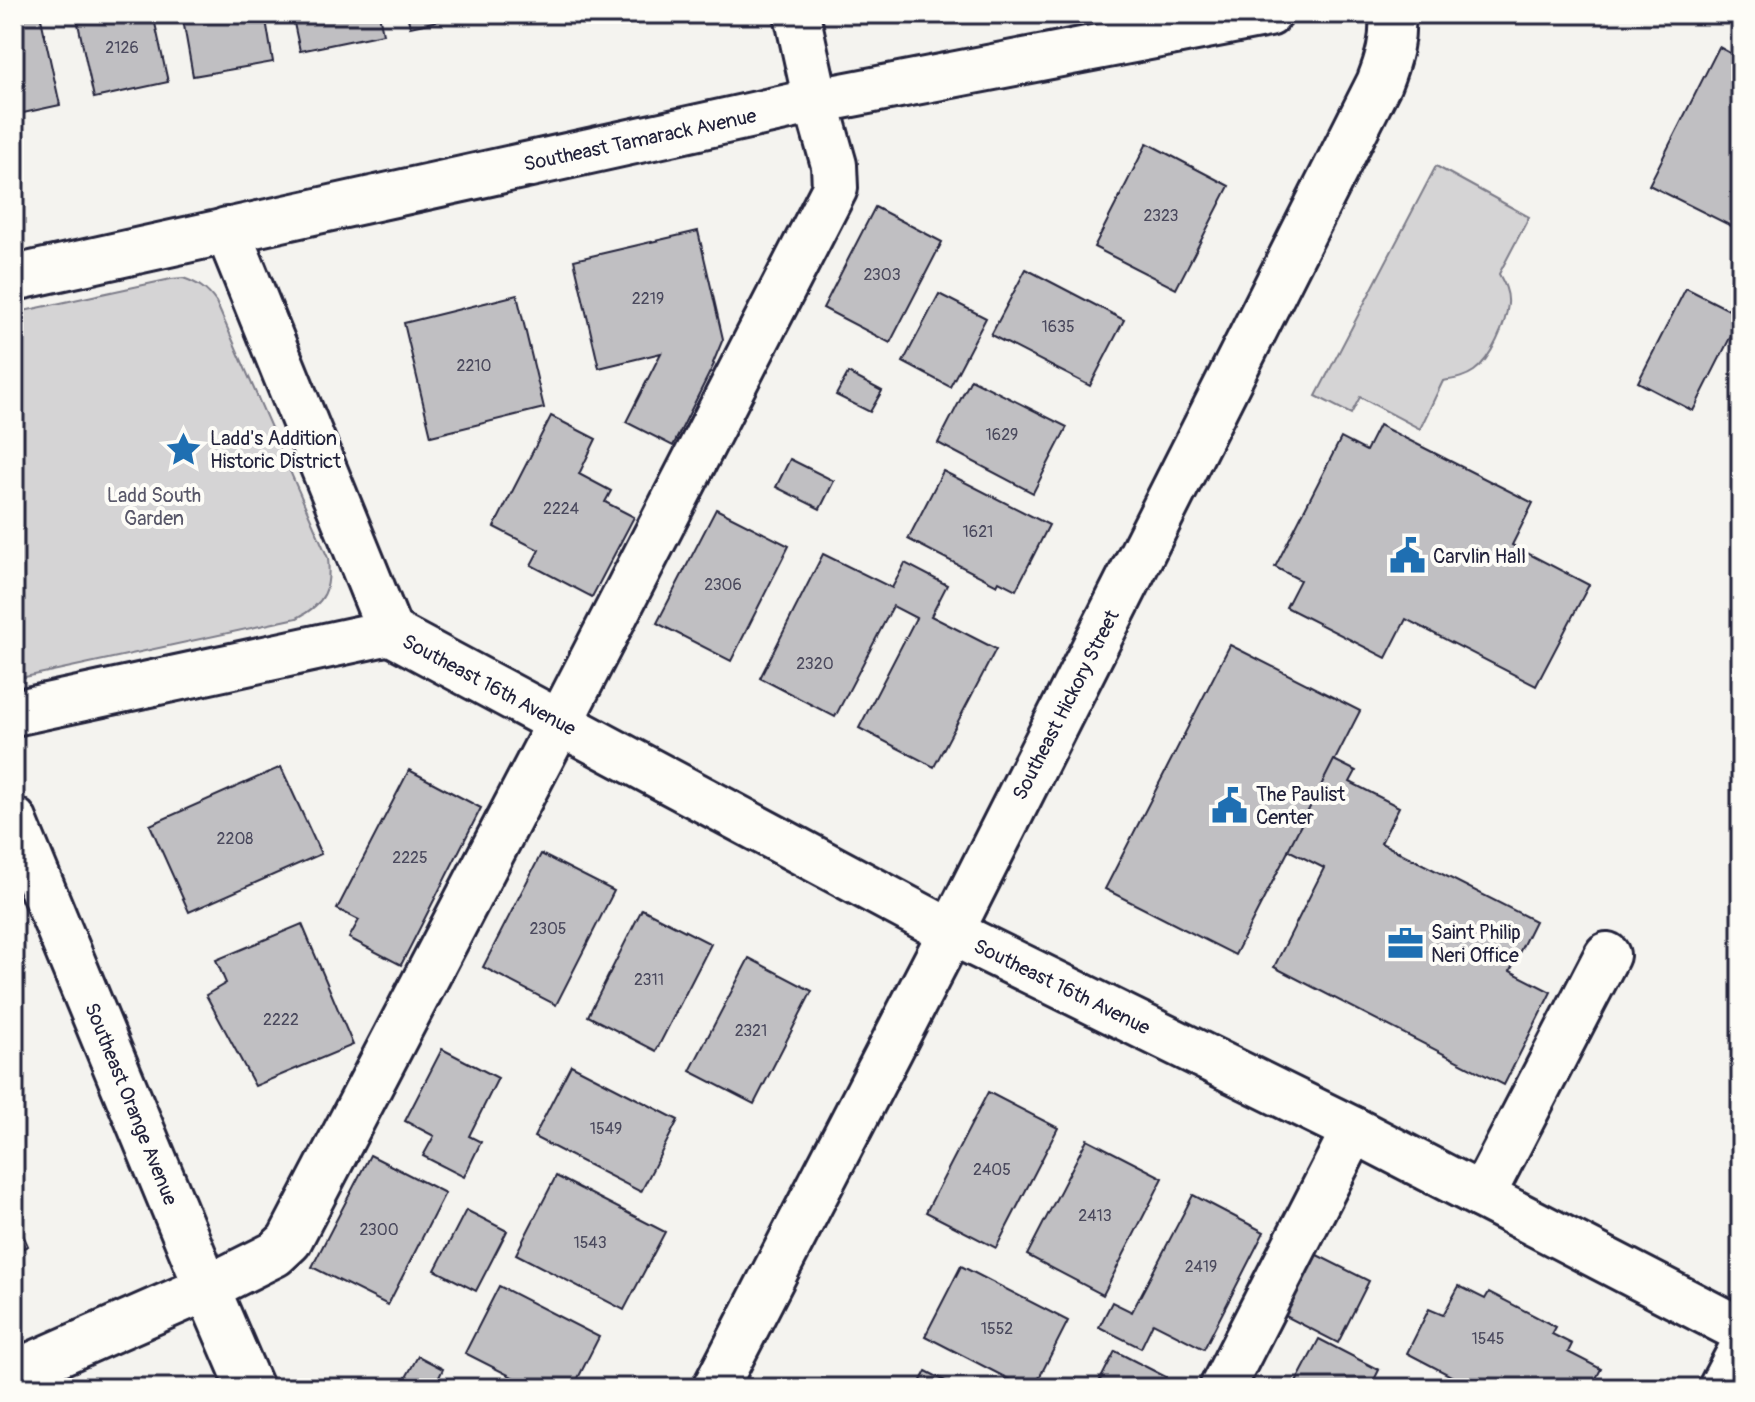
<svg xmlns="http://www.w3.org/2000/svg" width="1755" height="1402" font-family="Pangolin,sans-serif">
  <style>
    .green { fill: #d5d4d5; stroke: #7c7b88; stroke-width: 2 }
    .building { fill: #c0bfc2; stroke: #22223b; stroke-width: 2 }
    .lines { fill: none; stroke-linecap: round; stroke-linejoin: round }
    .minor-casing { stroke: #22223b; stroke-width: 50 }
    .major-casing { stroke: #22223b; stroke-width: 50 }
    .minor { stroke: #fdfcf7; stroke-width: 44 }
    .major { stroke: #fdfcf7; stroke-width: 44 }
    .labels { text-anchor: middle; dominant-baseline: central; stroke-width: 8; stroke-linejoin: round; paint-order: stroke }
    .number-label { font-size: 16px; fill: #4a495d }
    .street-label { font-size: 20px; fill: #22223b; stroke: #fdfcf7 }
    .poi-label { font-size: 20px; fill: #22223b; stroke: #fdfcf7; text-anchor: start }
    .park-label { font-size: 20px; fill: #585769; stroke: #fdfcf7 }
  </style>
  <rect width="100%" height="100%" fill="#f4f3ef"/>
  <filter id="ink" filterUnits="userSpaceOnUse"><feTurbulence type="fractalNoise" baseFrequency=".0125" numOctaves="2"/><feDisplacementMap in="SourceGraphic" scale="16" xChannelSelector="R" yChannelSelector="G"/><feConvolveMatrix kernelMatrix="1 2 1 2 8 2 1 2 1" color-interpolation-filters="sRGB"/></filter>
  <g filter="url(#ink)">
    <g class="green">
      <path d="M1436,166L1529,217L1499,274C1504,283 1509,292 1508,304C1506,324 1491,359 1474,371C1464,378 1454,379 1443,381L1420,429L1360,397L1351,414L1316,396Z"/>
      <path d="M183,278C198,283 207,289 216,302L328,558C331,589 326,603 297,618L25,677H14V313L171,279Z"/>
    </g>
    <g class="building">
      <polygon points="14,14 40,14 60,105 14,115"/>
      <polygon points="76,14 153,14 168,82 94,98"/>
      <polygon points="182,14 265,14 273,62 193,76"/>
      <polygon points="292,14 379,14 383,34 300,51"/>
      <polygon points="407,14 470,14 410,27"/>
      <polygon points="1719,47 1741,59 1741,231 1649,185"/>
      <polygon points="1147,143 1229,186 1176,289 1094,247"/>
      <polygon points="875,207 942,242 890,343 823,308"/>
      <polygon points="698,231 723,339 713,363 714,364 673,446 626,422 661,353 599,368 574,260"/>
      <polygon points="1026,269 1124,320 1090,386 991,335"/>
      <polygon points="1686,288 1741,316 1693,411 1638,382"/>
      <polygon points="939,294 986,318 950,387 903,362"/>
      <polygon points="517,295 544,408 431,436 404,323"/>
      <polygon points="848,373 882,391 870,412 836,395"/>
      <polygon points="971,379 1067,427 1033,493 938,443"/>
      <polygon points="551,416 596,439 579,474 611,491 605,502 634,517 592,597 531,565 539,550 494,527"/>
      <polygon points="1379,425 1533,503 1512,545 1589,585 1536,686 1406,619 1386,658 1286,607 1300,580 1275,567 1341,438 1366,451"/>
      <polygon points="790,459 834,481 820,509 776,487"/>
      <polygon points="943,471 1049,525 1016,590 999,581 997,585 908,539"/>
      <polygon points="716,509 789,546 731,661 657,623"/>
      <polygon points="823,554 892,588 905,563 947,585 931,616 996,649 934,767 859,728 916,618 893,606 835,717 760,678"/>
      <polygon points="1230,645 1360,711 1235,955 1105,889"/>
      <polygon points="1334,760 1356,771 1350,782 1399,807 1381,843 1535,921 1510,971 1551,992 1504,1085 1274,967 1324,868 1288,850"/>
      <polygon points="281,767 321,854 189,912 150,825"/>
      <polygon points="409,770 481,808 401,965 349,938 359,920 337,909"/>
      <polygon points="541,854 614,891 556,1005 483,967"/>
      <polygon points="642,909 711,944 656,1051 588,1016"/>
      <polygon points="302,924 353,1045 255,1086 206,995 226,983 216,960"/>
      <polygon points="749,958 812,991 754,1104 690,1071"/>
      <polygon points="442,1049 498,1078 469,1136 481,1142 464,1177 423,1156 434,1136 405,1121"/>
      <polygon points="571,1065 678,1120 641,1192 534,1137"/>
      <polygon points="988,1092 1058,1128 996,1248 926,1212"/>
      <polygon points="1087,1139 1163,1178 1103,1295 1027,1255"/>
      <polygon points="370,1155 445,1193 388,1305 312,1267"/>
      <polygon points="556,1176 665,1232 624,1310 516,1254"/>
      <polygon points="1193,1195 1264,1232 1204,1349 1153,1323 1141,1348 1099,1327 1112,1302 1132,1312"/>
      <polygon points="466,1210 507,1231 476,1291 435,1270"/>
      <polygon points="14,1214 28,1246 14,1252"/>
      <polygon points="1303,1248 1369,1281 1338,1343 1272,1309"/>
      <polygon points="961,1266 1068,1321 1034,1388 1026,1388 925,1336"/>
      <polygon points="499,1286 599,1337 573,1388 534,1388 465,1353"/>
      <polygon points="1459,1286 1485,1299 1489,1292 1556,1327 1552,1334 1572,1344 1568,1352 1601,1369 1591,1388 1474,1388 1407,1353 1429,1309 1443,1315"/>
      <polygon points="1319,1339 1379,1370 1370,1388 1293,1388"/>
      <polygon points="1115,1351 1166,1377 1160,1388 1112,1388 1099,1382"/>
      <polygon points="418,1356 443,1369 434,1388 400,1388"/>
      <polygon points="926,1371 959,1388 917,1388"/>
    </g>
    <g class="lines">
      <defs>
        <g id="minor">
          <polyline points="14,278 816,101 1269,14"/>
          <polyline points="390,632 951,932 1354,1130 1741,1330"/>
          <polyline points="14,713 390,632 227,230"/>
          <polyline points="14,820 207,1288 250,1388"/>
          <polyline points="1482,1196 1607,955"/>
          <polyline points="14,1373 207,1288 275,1254 289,1241 560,722 835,188 834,165 816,101 797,14"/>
          <path d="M715,1388L951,932L1379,83C1388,60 1394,39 1392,14"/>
          <polyline points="1222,1388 1354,1130"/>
        </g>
        <polyline id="major" points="1721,1388 1741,1350"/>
      </defs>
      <use href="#minor" class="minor-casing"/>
      <use href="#major" class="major-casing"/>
      <use href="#minor" class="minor"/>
      <use href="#major" class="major"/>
    </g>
  </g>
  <defs>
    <symbol id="sight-bare" viewBox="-9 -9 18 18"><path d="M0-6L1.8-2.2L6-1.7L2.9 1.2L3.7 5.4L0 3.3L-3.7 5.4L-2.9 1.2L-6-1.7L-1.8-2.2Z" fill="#1f6fb2" stroke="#fdfcf7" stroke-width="2.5" paint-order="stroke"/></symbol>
    <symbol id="civic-bare" viewBox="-9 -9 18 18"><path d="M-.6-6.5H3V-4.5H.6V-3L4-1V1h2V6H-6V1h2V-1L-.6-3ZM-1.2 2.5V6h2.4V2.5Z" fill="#1f6fb2" stroke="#fdfcf7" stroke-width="2.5" paint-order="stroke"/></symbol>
    <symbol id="office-bare" viewBox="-9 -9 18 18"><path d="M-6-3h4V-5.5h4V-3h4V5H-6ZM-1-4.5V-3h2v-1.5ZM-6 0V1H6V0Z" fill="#1f6fb2" stroke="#fdfcf7" stroke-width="2.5" paint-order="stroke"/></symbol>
  </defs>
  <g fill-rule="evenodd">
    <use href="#sight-bare" x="158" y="424" width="51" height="51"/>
    <use href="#civic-bare" x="1382" y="530" width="51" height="51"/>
    <use href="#civic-bare" x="1204" y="780" width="51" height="51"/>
    <use href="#office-bare" x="1380" y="918" width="51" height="51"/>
  </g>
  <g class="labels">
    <g class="number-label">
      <text x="122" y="48">2126</text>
      <text x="1161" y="216">2323</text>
      <text x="882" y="275">2303</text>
      <text x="648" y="299">2219</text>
      <text x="1058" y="327">1635</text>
      <text x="474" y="366">2210</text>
      <text x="1002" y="435">1629</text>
      <text x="561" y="509">2224</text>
      <text x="978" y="532">1621</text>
      <text x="723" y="585">2306</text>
      <text x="815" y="664">2320</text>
      <text x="235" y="839">2208</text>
      <text x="410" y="858">2225</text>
      <text x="548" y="929">2305</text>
      <text x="649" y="980">2311</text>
      <text x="281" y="1020">2222</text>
      <text x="751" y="1031">2321</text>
      <text x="606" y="1129">1549</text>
      <text x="992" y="1170">2405</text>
      <text x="1095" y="1216">2413</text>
      <text x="379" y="1230">2300</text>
      <text x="590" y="1243">1543</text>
      <text x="1201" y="1267">2419</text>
      <text x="997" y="1329">1552</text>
      <text x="1488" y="1339">1545</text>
    </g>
    <g class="street-label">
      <text transform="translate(640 140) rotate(-12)">Southeast Tamarack Avenue</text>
      <text transform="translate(489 685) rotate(28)">Southeast 16th Avenue</text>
      <text transform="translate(1066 705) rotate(-63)">Southeast Hickory Street</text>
      <text transform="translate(1062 987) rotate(26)">Southeast 16th Avenue</text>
      <text transform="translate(131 1104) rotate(68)">Southeast Orange Avenue</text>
    </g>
    <g class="poi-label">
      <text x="210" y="438">Ladd's Addition<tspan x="210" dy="23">Historic District</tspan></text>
      <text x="1433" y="556">Carvlin Hall</text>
      <text x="1256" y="794">The Paulist<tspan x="1256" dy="23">Center</tspan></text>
      <text x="1431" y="932">Saint Philip<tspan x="1431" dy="23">Neri Office</tspan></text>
    </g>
    <g class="park-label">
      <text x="154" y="495">Ladd South<tspan x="154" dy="23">Garden</tspan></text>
    </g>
  </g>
  <rect width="1755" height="1402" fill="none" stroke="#fdfcf7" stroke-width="48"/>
  <rect x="24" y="24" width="1707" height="1354" fill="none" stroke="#22223b" stroke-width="3" filter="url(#ink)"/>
</svg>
